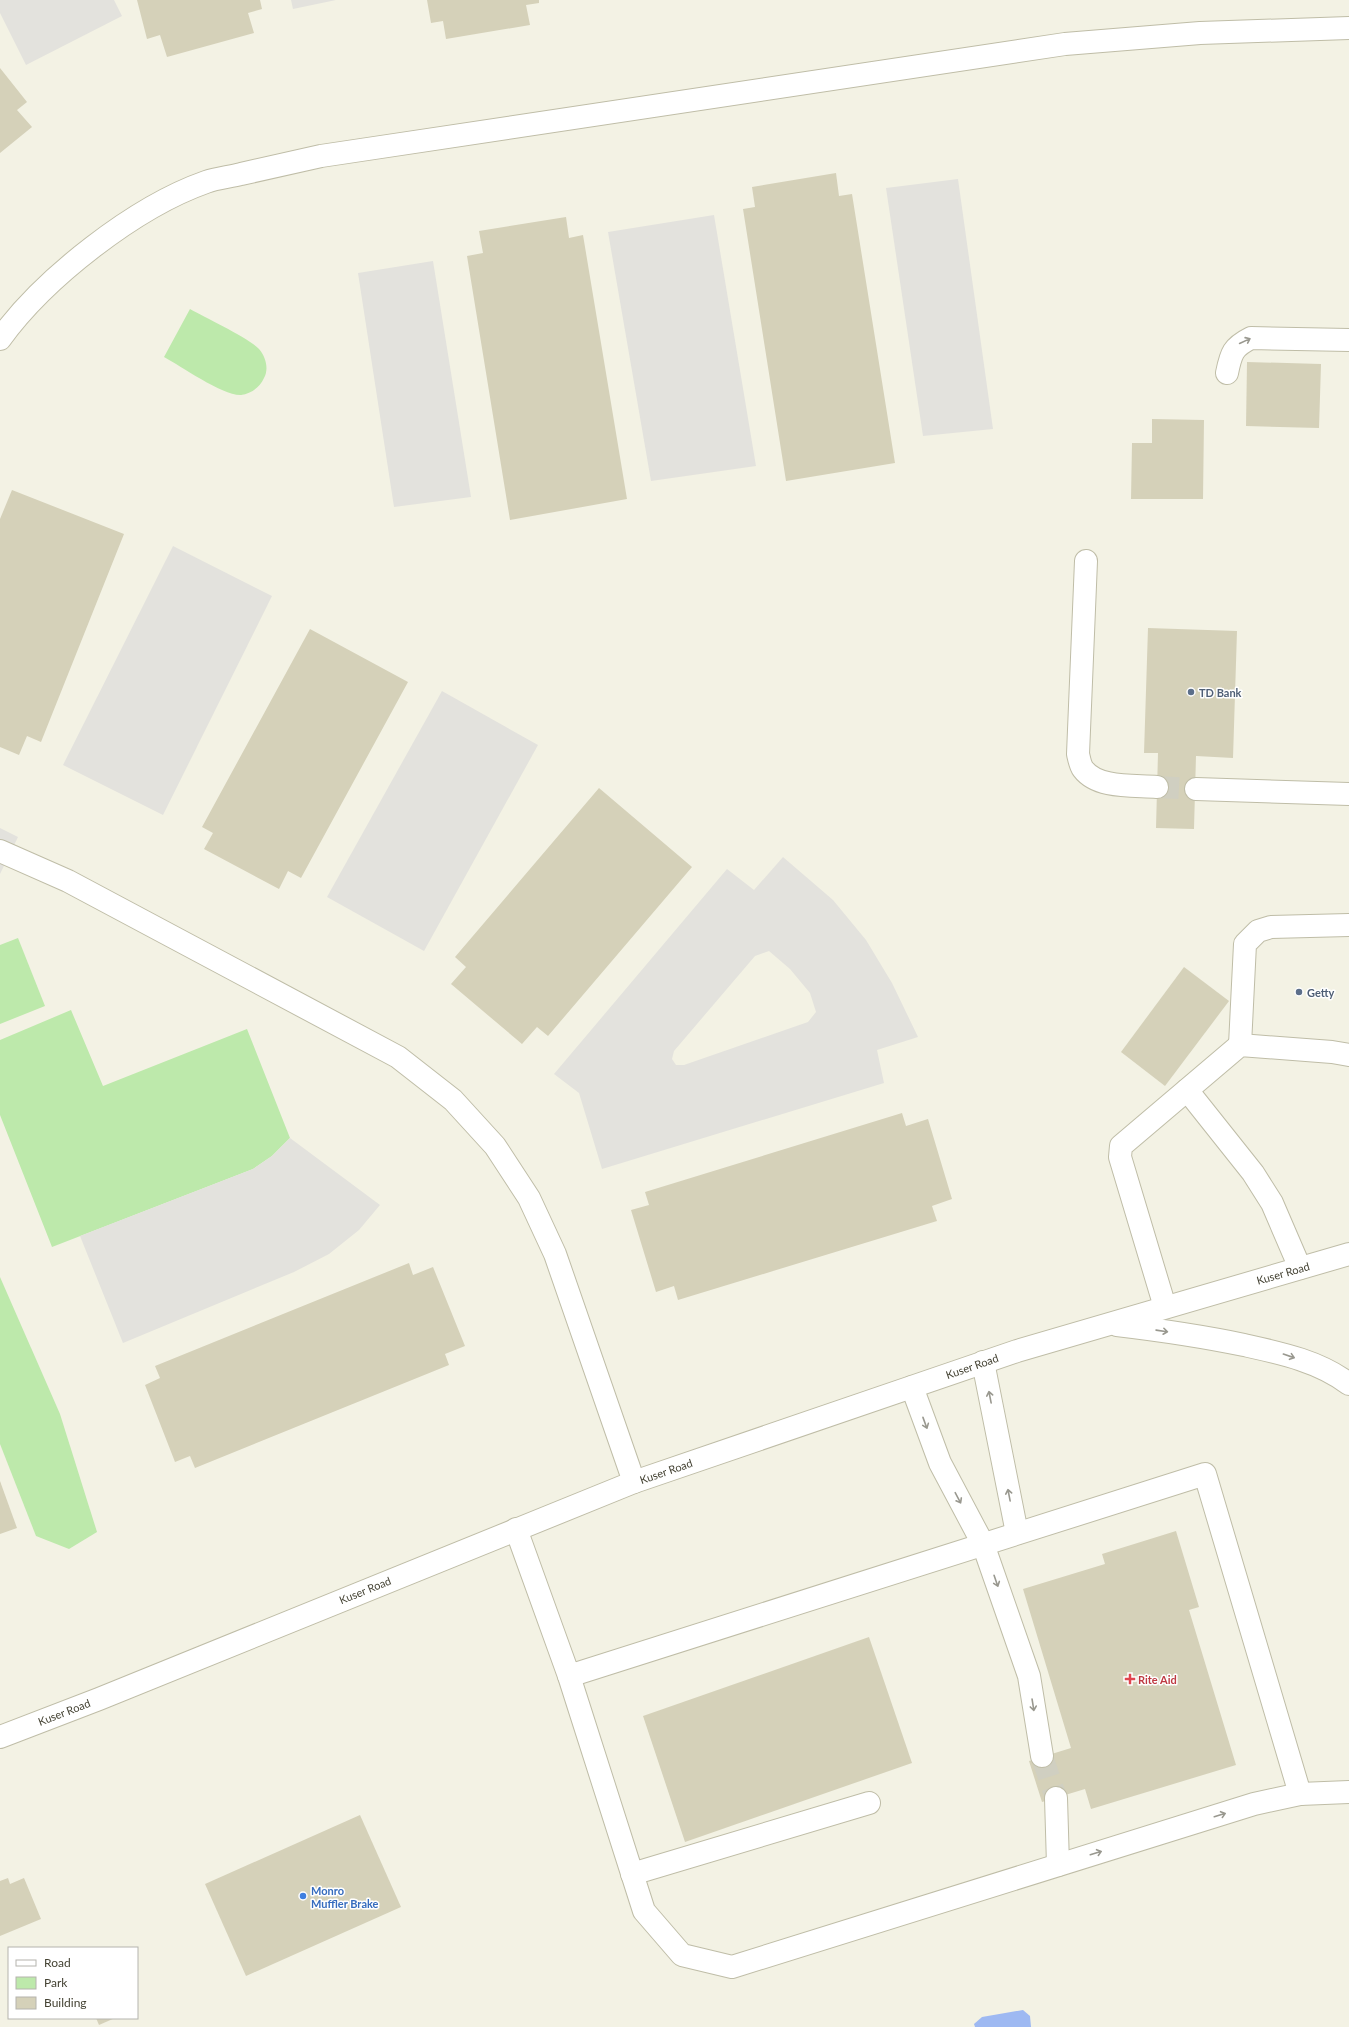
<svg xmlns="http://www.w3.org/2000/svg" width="1349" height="2027" font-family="Lato,sans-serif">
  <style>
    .green { fill: #bde9ab }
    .parking { fill: #e3e2dd; fill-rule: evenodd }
    .water { fill: #9eb9f2 }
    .building { fill: #d5d1b9 }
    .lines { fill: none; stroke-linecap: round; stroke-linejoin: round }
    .minor-tunnel { stroke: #d0cfc1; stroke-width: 22; stroke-dasharray: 22 11; stroke-linecap: butt }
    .minor-casing { stroke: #bfbda7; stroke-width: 24 }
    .minor { stroke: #fff; stroke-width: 22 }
    .oneway { stroke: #99988f }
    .service-dot { fill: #5c6f8a; stroke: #fff; stroke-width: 1.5 }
    .health-dot { fill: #e0444e; stroke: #fff; stroke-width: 1.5 }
    .shop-dot { fill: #3f7fe0; stroke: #fff; stroke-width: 1.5 }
    .labels { text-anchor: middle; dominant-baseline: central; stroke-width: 3; stroke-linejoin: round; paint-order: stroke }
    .service-label { font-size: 11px; font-weight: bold; fill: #4e5e75; stroke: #fff; text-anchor: start }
    .street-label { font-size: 11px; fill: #454334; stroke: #fff }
    .health-label { font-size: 11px; font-weight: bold; fill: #be3a42; stroke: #fff; text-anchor: start }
    .shop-label { font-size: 11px; font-weight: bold; fill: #366cbe; stroke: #fff; text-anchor: start }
  </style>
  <rect width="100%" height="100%" fill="#f3f2e4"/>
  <g class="green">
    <path d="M190,309C206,318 249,338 259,349C266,357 269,369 264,378C260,387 251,394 241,395C223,396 181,366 164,357Z"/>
    <polygon points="18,938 45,1006 0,1024 0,945"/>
    <polygon points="71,1010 103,1086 247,1029 290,1138 272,1156 253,1169 52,1247 0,1115 0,1040"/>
    <polygon points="0,1277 60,1414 97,1532 69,1549 36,1536 0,1444"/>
  </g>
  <g class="parking">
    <polygon points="0,0 114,0 122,16 26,65 0,13"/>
    <polygon points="291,0 336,0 293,9"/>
    <polygon points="958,179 993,429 923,436 886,188"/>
    <polygon points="714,215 756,466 651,481 608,232"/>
    <polygon points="433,261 471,497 394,507 358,273"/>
    <polygon points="173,546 272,596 163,815 63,765"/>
    <polygon points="442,691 538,745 424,951 327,897"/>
    <polygon points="0,828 18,837 0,874"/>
    <path d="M783,857L833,900L866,940L892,983L918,1037L877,1050L884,1083L602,1169L579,1093L554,1074L727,869L754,890ZM769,951L790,969L810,993L816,1012L808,1022L684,1065H676L672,1059L674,1051L755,956Z"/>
    <polygon points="290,1138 380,1205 359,1230 329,1254 294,1272 123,1343 80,1236 253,1169 272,1156"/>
  </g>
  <polygon class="water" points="1023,2010 1030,2016 1031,2027 975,2027 974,2024 982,2017"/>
  <g class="building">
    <polygon points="137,0 260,0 262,9 248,13 254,33 167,57 160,35 147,39"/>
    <polygon points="427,0 539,0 539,3 526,5 530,25 446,39 443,21 431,23"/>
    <polygon points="0,68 27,102 17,110 32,127 0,153"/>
    <polygon points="836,173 839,196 852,194 895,463 786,481 743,209 755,207 752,187"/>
    <polygon points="566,217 569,238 583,235 627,499 510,520 467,256 483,253 479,231"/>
    <polygon points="1247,362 1321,364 1319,428 1246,426"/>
    <polygon points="1152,419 1204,420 1203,499 1131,499 1132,443 1152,443"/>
    <polygon points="12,490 124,534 41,742 27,736 19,755 0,747 0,519"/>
    <polygon points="1148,628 1237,631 1233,758 1196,756 1194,829 1156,828 1158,753 1144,753"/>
    <polygon points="310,629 408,682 301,878 288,871 279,889 204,849 213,833 202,827"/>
    <polygon points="599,788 692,867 548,1036 537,1027 522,1044 451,984 466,967 455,957"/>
    <polygon points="1184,967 1229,1001 1165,1086 1121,1052"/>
    <polygon points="902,1113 906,1126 928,1119 952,1199 932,1206 937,1221 678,1300 674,1286 656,1292 631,1210 649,1205 645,1192"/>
    <polygon points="409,1263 413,1275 433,1267 465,1346 445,1354 449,1365 195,1468 190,1456 175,1462 145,1385 160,1378 155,1366"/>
    <polygon points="0,1481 17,1528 0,1534"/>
    <polygon points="1176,1531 1199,1607 1189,1610 1236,1765 1091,1809 1085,1789 1042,1802 1029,1761 1071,1748 1023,1589 1105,1564 1102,1554"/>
    <polygon points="869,1637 912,1763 685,1842 643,1716"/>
    <polygon points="360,1815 401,1907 246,1976 205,1884"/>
    <polygon points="8,1878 10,1884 24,1878 41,1919 0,1936 0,1881"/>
    <polygon points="96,2018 115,2018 99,2025"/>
  </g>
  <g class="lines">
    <g class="minor-tunnel">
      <polyline points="1157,787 1196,789"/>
      <polyline points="1042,1756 1056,1798"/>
    </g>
    <defs>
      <g id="minor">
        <path d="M0,339C44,278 135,207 206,182C217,178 230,177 241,174C268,168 295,162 321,156L1065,44L1200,33L1349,28"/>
        <path d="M1227,373C1231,353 1233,347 1251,338L1349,340"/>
        <path d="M1086,561L1078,754C1079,758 1080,765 1083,769C1098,789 1134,785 1157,787"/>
        <polyline points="1196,789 1349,794"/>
        <polyline points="0,851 68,881 398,1057 453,1100 495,1146 529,1198 555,1254 634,1482"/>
        <polyline points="1240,1045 1245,944 1258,931 1271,927 1349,925"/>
        <polyline points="1187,1090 1253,1173 1272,1203 1300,1268"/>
        <polyline points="1165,1307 1120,1157 1121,1146 1240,1045 1332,1052 1349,1055"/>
        <path d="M1117,1325C1159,1330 1201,1336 1244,1345C1280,1353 1319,1361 1349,1384"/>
        <polyline points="983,1362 1017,1533"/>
        <polyline points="912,1387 940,1463 983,1544 1029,1676 1042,1756"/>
        <polyline points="516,1529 569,1676 1205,1474 1300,1794 1349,1792"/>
        <polyline points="569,1676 644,1911 682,1955 732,1967 1254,1804 1300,1794"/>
        <polyline points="0,1737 99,1699 634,1482 1017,1351 1349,1254"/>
        <polyline points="1056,1798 1058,1865"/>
        <polyline points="632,1874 869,1803"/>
      </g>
    </defs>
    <use href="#minor" class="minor-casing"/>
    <use href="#minor" class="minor"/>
  </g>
  <defs><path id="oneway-shaft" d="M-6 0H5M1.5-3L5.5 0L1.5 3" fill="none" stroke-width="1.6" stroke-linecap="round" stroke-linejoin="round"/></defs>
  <g class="oneway">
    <use href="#oneway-shaft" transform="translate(1245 341) rotate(-25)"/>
    <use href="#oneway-shaft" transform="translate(1162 1331) rotate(8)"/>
    <use href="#oneway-shaft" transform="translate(1289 1356) rotate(19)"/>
    <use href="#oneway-shaft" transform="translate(990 1397) rotate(-101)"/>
    <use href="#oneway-shaft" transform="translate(925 1423) rotate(70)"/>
    <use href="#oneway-shaft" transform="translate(1009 1495) rotate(-101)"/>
    <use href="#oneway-shaft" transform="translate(958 1498) rotate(62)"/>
    <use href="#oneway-shaft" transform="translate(996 1581) rotate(71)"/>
    <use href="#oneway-shaft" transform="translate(1033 1705) rotate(81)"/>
    <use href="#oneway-shaft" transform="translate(1220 1815) rotate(-17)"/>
    <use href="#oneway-shaft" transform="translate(1096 1853) rotate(-17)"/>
  </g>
  <g class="service-dot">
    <circle cx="1191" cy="692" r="4"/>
    <circle cx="1299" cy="992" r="4"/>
  </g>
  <path class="health-dot" d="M1128 1673h4v4h4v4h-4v4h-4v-4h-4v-4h4z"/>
  <circle class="shop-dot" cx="303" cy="1896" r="4"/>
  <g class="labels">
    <g class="service-label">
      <text x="1199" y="692">TD Bank</text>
      <text x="1307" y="992">Getty</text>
    </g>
    <g class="street-label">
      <text transform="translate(1283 1273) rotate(-16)">Kuser Road</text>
      <text transform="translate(972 1366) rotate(-19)">Kuser Road</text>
      <text transform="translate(666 1471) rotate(-19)">Kuser Road</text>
      <text transform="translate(365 1590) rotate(-22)">Kuser Road</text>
      <text transform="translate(64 1712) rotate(-21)">Kuser Road</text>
    </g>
    <g class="health-label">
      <text x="1138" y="1679">Rite Aid</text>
    </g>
    <g class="shop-label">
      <text x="311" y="1890">Monro<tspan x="311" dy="13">Muffler Brake</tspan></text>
    </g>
  </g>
  <rect x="8" y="1947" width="130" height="72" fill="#ffffff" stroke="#b5b4ae"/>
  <rect x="16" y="1960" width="20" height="6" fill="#ffffff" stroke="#b5b4ae"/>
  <text x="44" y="1967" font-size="12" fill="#454334">Road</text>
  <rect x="16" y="1977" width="20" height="12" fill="#bde9ab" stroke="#b5b4ae"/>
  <text x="44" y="1987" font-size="12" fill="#454334">Park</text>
  <rect x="16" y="1997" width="20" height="12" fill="#d5d1b9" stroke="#b5b4ae"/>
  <text x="44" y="2007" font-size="12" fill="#454334">Building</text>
</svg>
